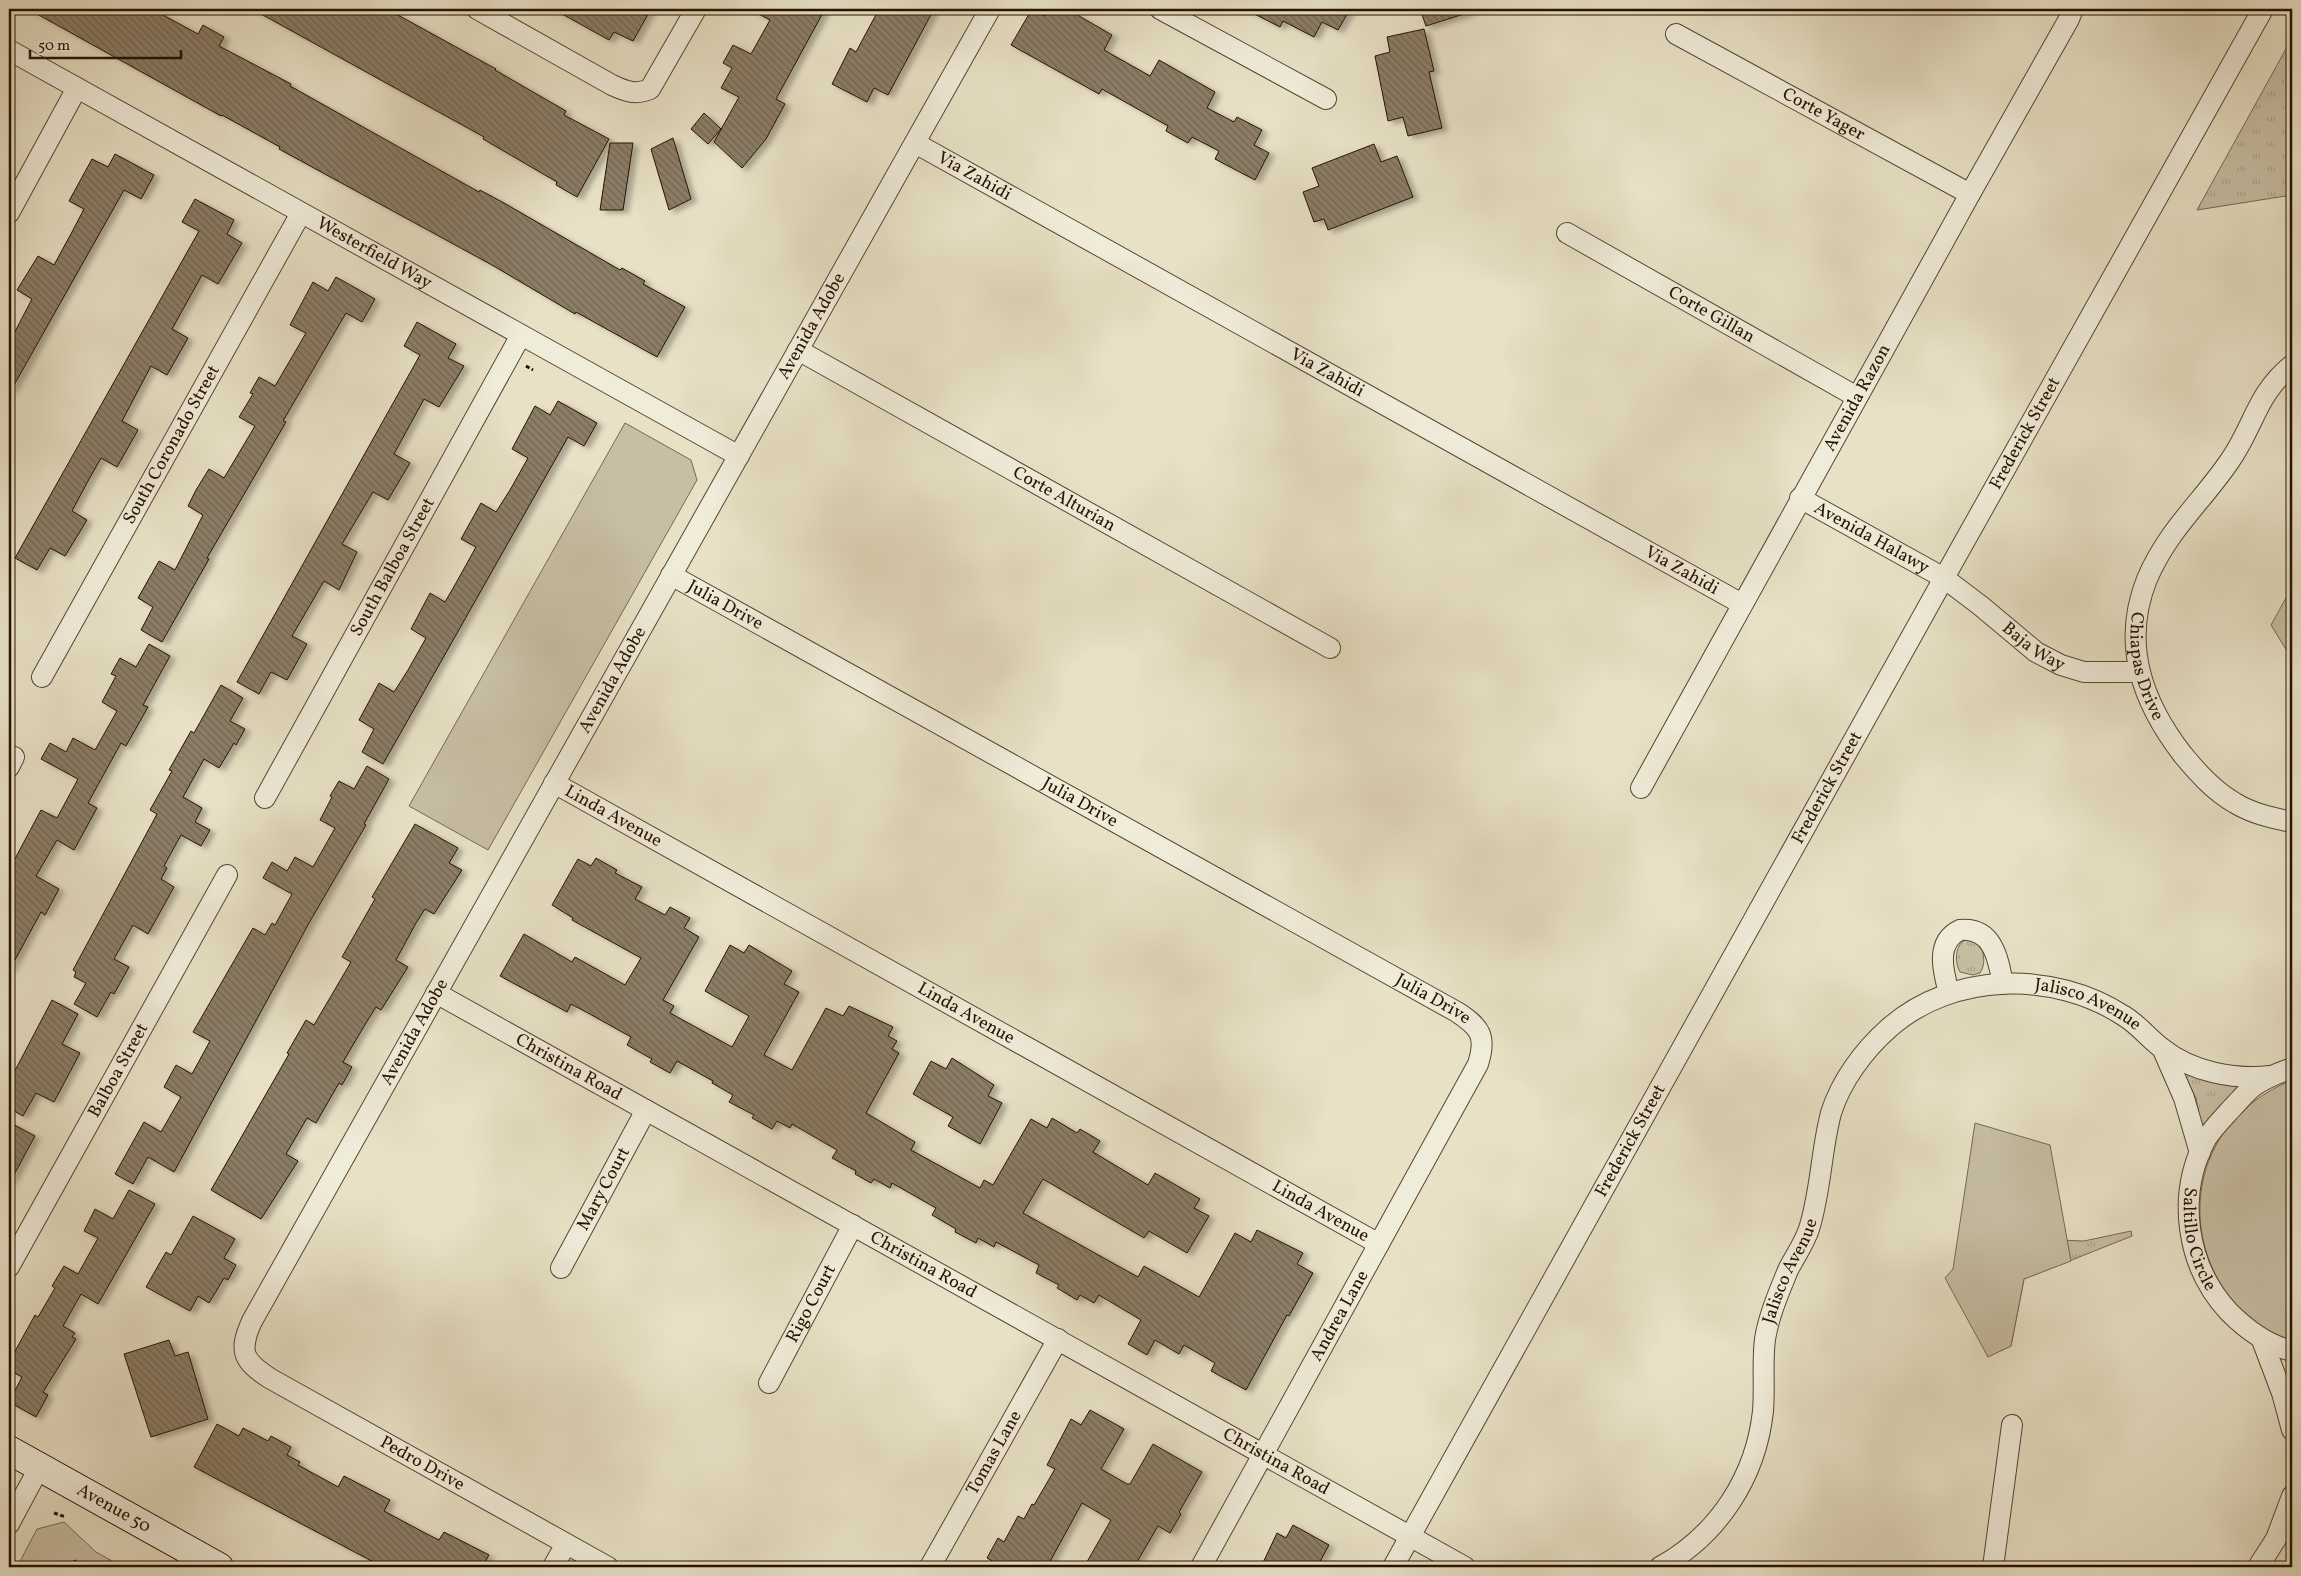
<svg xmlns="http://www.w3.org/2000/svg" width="2301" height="1576" font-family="Vollkorn,serif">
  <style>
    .grass { fill: url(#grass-tufts); stroke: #776852 }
    .green { fill: #c7bea4; stroke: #776852 }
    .building { fill: url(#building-back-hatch); stroke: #271100; filter: url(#shadow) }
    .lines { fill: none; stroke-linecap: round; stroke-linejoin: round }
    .street-casing { stroke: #574532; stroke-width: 22 }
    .secondary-casing { stroke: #271100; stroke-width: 30 }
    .path { stroke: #271100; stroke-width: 3; stroke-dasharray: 4 2.5; stroke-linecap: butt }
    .street { stroke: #f0ecda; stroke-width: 20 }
    .secondary { stroke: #f0ecda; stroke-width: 28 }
    .labels { text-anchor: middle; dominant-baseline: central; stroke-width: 4.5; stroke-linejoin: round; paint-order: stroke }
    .street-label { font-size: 18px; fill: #271100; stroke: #f0ecda }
  </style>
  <defs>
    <pattern id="grass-tufts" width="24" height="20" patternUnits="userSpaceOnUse" patternTransform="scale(1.25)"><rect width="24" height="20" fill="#c7bea4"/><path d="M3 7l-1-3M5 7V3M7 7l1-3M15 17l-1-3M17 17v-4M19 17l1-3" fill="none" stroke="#aba28b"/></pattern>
    <pattern id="building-back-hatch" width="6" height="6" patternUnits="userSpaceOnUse" patternTransform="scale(1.25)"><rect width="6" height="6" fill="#8b7d67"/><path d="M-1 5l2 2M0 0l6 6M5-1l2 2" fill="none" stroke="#726552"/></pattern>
    <filter id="shadow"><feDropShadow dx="5.5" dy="3" stdDeviation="2.5" flood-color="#0004"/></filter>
  </defs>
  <rect width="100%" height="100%" fill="#e8e1c6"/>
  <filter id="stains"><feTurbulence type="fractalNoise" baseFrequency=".004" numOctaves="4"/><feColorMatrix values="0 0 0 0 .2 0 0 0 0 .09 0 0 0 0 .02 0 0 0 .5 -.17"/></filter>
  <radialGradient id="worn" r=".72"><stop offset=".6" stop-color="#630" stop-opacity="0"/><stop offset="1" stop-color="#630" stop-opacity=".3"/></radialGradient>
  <g class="grass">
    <polygon points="2292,38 2292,195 2197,210"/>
    <path d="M1967,939L1980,944C1984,954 1986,964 1980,973L1973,975L1960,972C1954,961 1955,944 1967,939Z"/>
    <polygon points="2189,1073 2238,1085 2239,1088 2204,1125 2200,1122 2196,1098 2186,1079"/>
    <polygon points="2131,1231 2132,1236 2024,1279 2011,1346 2000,1351 1998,1324 2000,1289 2059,1240 2084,1241"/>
  </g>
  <g class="green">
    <polygon points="625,423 691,460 697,480 488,850 409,806"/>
    <polygon points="2292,587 2292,659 2271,625"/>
    <path d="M2292,1080V1340C2284,1338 2275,1335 2268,1331C2201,1291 2179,1201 2222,1135C2238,1110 2265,1091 2292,1080Z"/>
    <polygon points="1975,1123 2050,1145 2071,1261 2024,1279 2011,1346 1988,1357 1945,1278 1953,1269"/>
    <polygon points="64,1522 96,1552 123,1567 17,1567 37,1529"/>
  </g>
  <g class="building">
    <polygon points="28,9 152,9 198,34 203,25 224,37 219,46 291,84 290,86 479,192 480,190 504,203 620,270 622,268 645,281 643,284 685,307 657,357 576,312 575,314 492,265 279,149 280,147 222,115 221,116"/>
    <polygon points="252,9 387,9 496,69 495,70 566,111 564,115 609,139 577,197 556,185 557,182 483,139 484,137"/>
    <polygon points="553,9 651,9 633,41 614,32 609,40"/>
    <polygon points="749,9 825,9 776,99 785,104 766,139 742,168 714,142 739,97 721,88 732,68 723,63 733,45 751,54 770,20"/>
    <polygon points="879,9 934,9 888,95 874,88 867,102 832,84 850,48 856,52"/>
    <polygon points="1032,9 1045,16 1049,9 1067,9 1112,35 1104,50 1150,76 1159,60 1215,92 1207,108 1234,122 1237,117 1262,130 1254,145 1269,153 1255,180 1215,159 1219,151 1192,137 1188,143 1166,131 1168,126 1102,89 1099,94 1011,45"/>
    <polygon points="1245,9 1350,9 1338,30 1322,22 1314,37 1283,21 1280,27"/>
    <polygon points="1420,9 1469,9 1470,12 1426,26"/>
    <polygon points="1424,29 1434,71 1429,72 1442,128 1408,136 1403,117 1388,121 1375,56 1390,52 1387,37"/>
    <polygon points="704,113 721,129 708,144 691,129"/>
    <polygon points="673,138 691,199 669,210 651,149"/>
    <polygon points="610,143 633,143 623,210 600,210"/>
    <polygon points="1374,144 1381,162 1397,156 1413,197 1328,230 1324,219 1314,222 1303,192 1319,186 1312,168"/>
    <polygon points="115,154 154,175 141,199 124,190 9,394 9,343 32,299 17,290 38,256 54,265 72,232 84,209 69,201 92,159 108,167"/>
    <polygon points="195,199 234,220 227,234 242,243 218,284 202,275 172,329 188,338 167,375 151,366 122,421 138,430 117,467 101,458 88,481 72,511 87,520 65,556 50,548 37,570 15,558 199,231 182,222"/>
    <polygon points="336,277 375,299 362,322 346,313 283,421 286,422 207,558 209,559 162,642 141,630 153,607 138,598 159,561 175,570 203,515 188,506 196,490 209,469 224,478 255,426 239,417 253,394 250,393 259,377 275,386 306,333 290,325 313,282 328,291"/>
    <polygon points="417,322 456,344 448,358 464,366 439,407 424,399 394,454 410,463 401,478 388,500 373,492 342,544 357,552 339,590 324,581 292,636 307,644 287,680 271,672 259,694 237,682 420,355 404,346"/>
    <polygon points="558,401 597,423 584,446 568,437 383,764 362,752 374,729 359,720 379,683 394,692 408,670 426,638 411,629 430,593 445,602 456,583 476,547 461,539 481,503 496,512 510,490 528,458 512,449 535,406 550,415"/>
    <polygon points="149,644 170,656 143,705 148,707 126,746 121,743 88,803 97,808 74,850 57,840 36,876 59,889 45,915 41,912 9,971 9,870 41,810 57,818 78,779 41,759 50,743 66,752 73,738 95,750 117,711 102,702 116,676 111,674 120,658 136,667"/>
    <polygon points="221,685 243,698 230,721 245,729 236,745 234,743 219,768 204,759 183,797 202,808 195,822 210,830 201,846 181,835 164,866 167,868 161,879 174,887 148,934 133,925 114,959 129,967 114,994 111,992 97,1017 74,1004 86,983 74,977 76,972 73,970 157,814 150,810 172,771 169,770 191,731 194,733"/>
    <polygon points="367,766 389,779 364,824 366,825 309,923 174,1172 148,1157 133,1184 115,1174 144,1122 161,1132 181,1097 164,1087 176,1065 192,1074 210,1041 193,1032 253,928 265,935 272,923 275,925 292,894 263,878 272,862 287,871 295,857 313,867 335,828 320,820 332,797 330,796 339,781 354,789"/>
    <polygon points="415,824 458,848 449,863 462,870 434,914 425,909 416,923 396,960 408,967 381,1010 376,1007 366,1023 343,1062 352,1067 342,1085 339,1083 316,1123 307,1118 286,1154 298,1161 261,1219 211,1190 289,1054 287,1053 306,1020 314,1025 351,962 342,957 375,899 372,897"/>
    <polygon points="596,858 617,870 615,873 642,887 635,899 665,915 670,907 690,918 684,928 699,937 663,1000 674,1006 670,1013 732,1047 749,1016 705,991 730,945 744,953 749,945 792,971 784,984 799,992 764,1055 792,1070 826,1008 843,1016 849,1006 893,1027 888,1036 897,1041 892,1049 899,1053 866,1113 915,1142 911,1150 980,1188 984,1180 993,1185 1031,1119 1047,1128 1052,1118 1077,1133 1080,1129 1100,1141 1093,1152 1148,1185 1155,1173 1200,1199 1194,1208 1209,1216 1187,1253 1149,1231 1144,1238 1043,1179 1023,1213 1138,1277 1144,1266 1199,1297 1235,1233 1251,1242 1257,1230 1303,1253 1297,1264 1313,1273 1289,1316 1287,1315 1246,1390 1211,1371 1215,1363 1184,1345 1179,1354 1155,1340 1147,1355 1128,1344 1141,1320 1099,1295 1094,1303 1080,1295 1077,1300 1057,1288 1059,1285 1036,1273 1039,1265 996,1242 994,1247 978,1238 976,1243 955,1232 956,1229 932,1215 936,1208 892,1183 890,1188 874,1179 871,1183 855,1174 856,1171 832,1158 837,1150 792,1124 790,1128 777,1121 772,1129 752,1118 754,1115 729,1102 733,1095 712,1083 713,1081 677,1061 670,1073 650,1062 652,1059 627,1045 631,1037 588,1013 571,1004 567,1012 500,976 524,934 572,962 575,957 625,985 641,958 572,920 573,918 552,905 578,859 591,866"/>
    <polygon points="52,1000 78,1014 62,1044 80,1053 54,1102 36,1093 23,1116 9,1108 9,1082"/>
    <polygon points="952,1058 994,1085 988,1096 1002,1103 980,1144 948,1126 953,1117 913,1094 931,1061 946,1069"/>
    <polygon points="9,1122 35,1136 9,1184"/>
    <polygon points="129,1190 155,1204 98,1304 81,1294 63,1326 75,1333 72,1337 76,1339 43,1392 48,1395 36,1417 9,1402 22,1377 9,1370 9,1362 35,1315 38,1317 55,1288 52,1286 64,1266 78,1274 98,1238 84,1231 95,1209 113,1219"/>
    <polygon points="193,1216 235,1239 224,1258 236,1265 228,1280 224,1278 209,1303 198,1296 190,1311 146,1287 166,1252 171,1255"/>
    <polygon points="169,1340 175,1356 188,1352 208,1419 151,1437 124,1354"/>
    <polygon points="1090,1410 1124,1429 1101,1469 1127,1484 1130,1484 1153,1444 1202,1472 1179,1512 1181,1514 1170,1533 1158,1526 1134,1567 1084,1567 1111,1520 1082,1503 1047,1567 1003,1567 987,1558 998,1538 1004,1542 1018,1516 1024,1519 1032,1504 1034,1505 1055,1469 1047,1465 1071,1419 1081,1425"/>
    <polygon points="217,1424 239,1436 243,1428 268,1441 271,1436 291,1447 287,1455 300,1462 298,1465 338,1487 344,1476 390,1500 384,1511 425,1533 439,1540 444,1532 489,1555 482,1567 383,1567 194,1467"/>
    <polygon points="1293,1525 1329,1545 1317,1567 1261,1567 1277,1533 1286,1538"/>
  </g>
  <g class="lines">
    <defs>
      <g id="street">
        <path d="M477,9L612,85C627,92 636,95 650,89L696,9"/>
        <polyline points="1160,9 1326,99"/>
        <path id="s1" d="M1676,34L1970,194"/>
        <path id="s2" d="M9,50L739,456"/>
        <path id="s3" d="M915,143L1742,604"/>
        <polyline points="9,213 77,88"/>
        <path id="s4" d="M1567,233L1857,397"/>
        <path id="s5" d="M798,350L1330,648"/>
        <path id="s6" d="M2292,365C2256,394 2254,427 2229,462C2200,504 2168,530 2147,579C2121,644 2142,702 2183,755C2198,773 2214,791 2235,803C2253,814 2273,818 2292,822"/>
        <path id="s7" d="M1800,498L1944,578L1981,606L2036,652L2061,665L2084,672H2139"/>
        <path id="s8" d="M671,575L1457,1012C1480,1027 1487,1036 1478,1064L1201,1567"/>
        <path id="s9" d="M42,677L301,213"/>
        <polyline points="9,767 14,757"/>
        <path id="s10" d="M554,783L1379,1244"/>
        <path id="s11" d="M1641,788L1970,194L2069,19L2073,9"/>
        <path id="s12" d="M265,798L521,335"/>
        <path id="s13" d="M436,993L1465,1567"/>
        <path d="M1949,993C1943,971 1935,942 1960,930C1993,927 1998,958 2003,984"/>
        <polyline points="2163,1050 2184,1098 2200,1153"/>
        <path id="s14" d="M2292,1068C2279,1073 2266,1077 2254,1086C2246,1092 2240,1100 2233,1107C2224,1117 2213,1128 2206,1139C2176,1195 2186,1266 2229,1312C2247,1330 2267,1345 2292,1351"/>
        <path id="s15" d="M9,1267L227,875"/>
        <path id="s16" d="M561,1268L646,1110"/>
        <polyline points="2262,1340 2282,1393 2292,1430"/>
        <path id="s17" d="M769,1383L853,1225"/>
        <polyline points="9,1524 39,1468"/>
        <polyline points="553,1567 566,1544"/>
        <path id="s18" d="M608,1567L271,1379C243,1361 238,1352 252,1321L990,9"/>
        <path id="s19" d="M930,1567L1058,1339"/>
        <path id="s20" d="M1393,1567L1944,578L2263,9"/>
        <path id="s21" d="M1660,1567C1718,1535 1756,1477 1763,1411C1765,1387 1762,1362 1765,1339C1769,1315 1779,1292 1788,1270C1795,1256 1804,1244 1809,1229C1821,1191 1821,1151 1831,1113C1841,1081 1864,1050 1889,1028C1952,972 2054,970 2124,1016C2139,1025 2149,1039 2163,1049C2192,1072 2235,1080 2271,1076"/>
        <polyline points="1993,1567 2012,1425"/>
        <polyline points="2258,1567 2276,1539 2292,1496"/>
      </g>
      <g id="secondary">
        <path id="s22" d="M9,1450L219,1567"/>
      </g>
    </defs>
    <use href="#street" class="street-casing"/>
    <use href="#secondary" class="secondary-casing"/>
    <g class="path">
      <polyline points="526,366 533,370"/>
      <polyline points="54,1513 66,1517"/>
      <polyline points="54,1567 77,1561 85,1567"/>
    </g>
    <use href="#street" class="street"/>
    <use href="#secondary" class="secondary"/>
  </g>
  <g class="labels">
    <g class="street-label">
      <text stroke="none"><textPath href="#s1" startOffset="168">Corte Yager</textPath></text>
      <text stroke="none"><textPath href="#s3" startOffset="68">Via Zahidi</textPath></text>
      <text stroke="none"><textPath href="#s2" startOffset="418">Westerfield Way</textPath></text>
      <text stroke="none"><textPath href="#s4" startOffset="166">Corte Gillan</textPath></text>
      <text stroke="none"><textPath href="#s18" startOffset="1598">Avenida Adobe</textPath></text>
      <text stroke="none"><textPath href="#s3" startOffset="472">Via Zahidi</textPath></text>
      <text stroke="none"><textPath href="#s11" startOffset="446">Avenida Razon</textPath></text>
      <text stroke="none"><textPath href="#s20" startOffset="1298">Frederick Street</textPath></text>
      <text stroke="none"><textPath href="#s9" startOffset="266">South Coronado Street</textPath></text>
      <text stroke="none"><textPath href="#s5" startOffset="305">Corte Alturian</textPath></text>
      <text stroke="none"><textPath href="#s7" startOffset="82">Avenida Halawy</textPath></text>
      <text stroke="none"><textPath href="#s12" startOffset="264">South Balboa Street</textPath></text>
      <text stroke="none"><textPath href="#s3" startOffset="878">Via Zahidi</textPath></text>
      <text stroke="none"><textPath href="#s8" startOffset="62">Julia Drive</textPath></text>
      <text stroke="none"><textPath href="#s7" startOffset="278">Baja Way</textPath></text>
      <text stroke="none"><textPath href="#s6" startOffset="350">Chiapas Drive</textPath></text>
      <text stroke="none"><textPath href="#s18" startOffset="1192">Avenida Adobe</textPath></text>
      <text stroke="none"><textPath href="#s20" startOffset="892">Frederick Street</textPath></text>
      <text stroke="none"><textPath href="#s8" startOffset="468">Julia Drive</textPath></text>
      <text stroke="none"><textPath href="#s10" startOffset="68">Linda Avenue</textPath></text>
      <text stroke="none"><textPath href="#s8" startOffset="872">Julia Drive</textPath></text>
      <text stroke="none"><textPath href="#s21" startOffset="821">Jalisco Avenue</textPath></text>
      <text stroke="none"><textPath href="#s10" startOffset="472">Linda Avenue</textPath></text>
      <text stroke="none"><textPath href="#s18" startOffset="788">Avenida Adobe</textPath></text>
      <text stroke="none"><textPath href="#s13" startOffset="152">Christina Road</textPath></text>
      <text stroke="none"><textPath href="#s15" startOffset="225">Balboa Street</textPath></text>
      <text stroke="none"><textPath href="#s20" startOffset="488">Frederick Street</textPath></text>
      <text stroke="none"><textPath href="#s16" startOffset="90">Mary Court</textPath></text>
      <text stroke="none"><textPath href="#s10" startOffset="878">Linda Avenue</textPath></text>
      <text stroke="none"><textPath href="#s14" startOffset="218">Saltillo Circle</textPath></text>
      <text stroke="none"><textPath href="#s13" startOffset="558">Christina Road</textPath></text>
      <text stroke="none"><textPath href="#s21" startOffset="339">Jalisco Avenue</textPath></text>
      <text stroke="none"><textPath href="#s17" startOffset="90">Rigo Court</textPath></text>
      <text transform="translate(1340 1316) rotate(-61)">Andrea Lane</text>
      <text stroke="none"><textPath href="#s19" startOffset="131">Tomas Lane</textPath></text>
      <text stroke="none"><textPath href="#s13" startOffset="962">Christina Road</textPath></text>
      <text transform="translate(422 1464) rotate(29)">Pedro Drive</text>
      <text stroke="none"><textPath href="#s22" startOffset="120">Avenue 50</textPath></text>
    </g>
  </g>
  <rect width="2301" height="1576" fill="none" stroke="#e8e1c6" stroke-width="30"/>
  <rect x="10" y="10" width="2281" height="1556" fill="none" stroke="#271100" stroke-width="2.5"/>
  <rect x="15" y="15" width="2271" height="1546" fill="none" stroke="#271100"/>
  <path d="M30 50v8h151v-8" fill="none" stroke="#271100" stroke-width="2.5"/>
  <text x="38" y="50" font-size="15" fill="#271100" stroke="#f0ecda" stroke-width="4" paint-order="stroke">50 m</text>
  <rect width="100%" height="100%" filter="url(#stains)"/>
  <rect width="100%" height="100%" fill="url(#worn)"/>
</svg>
